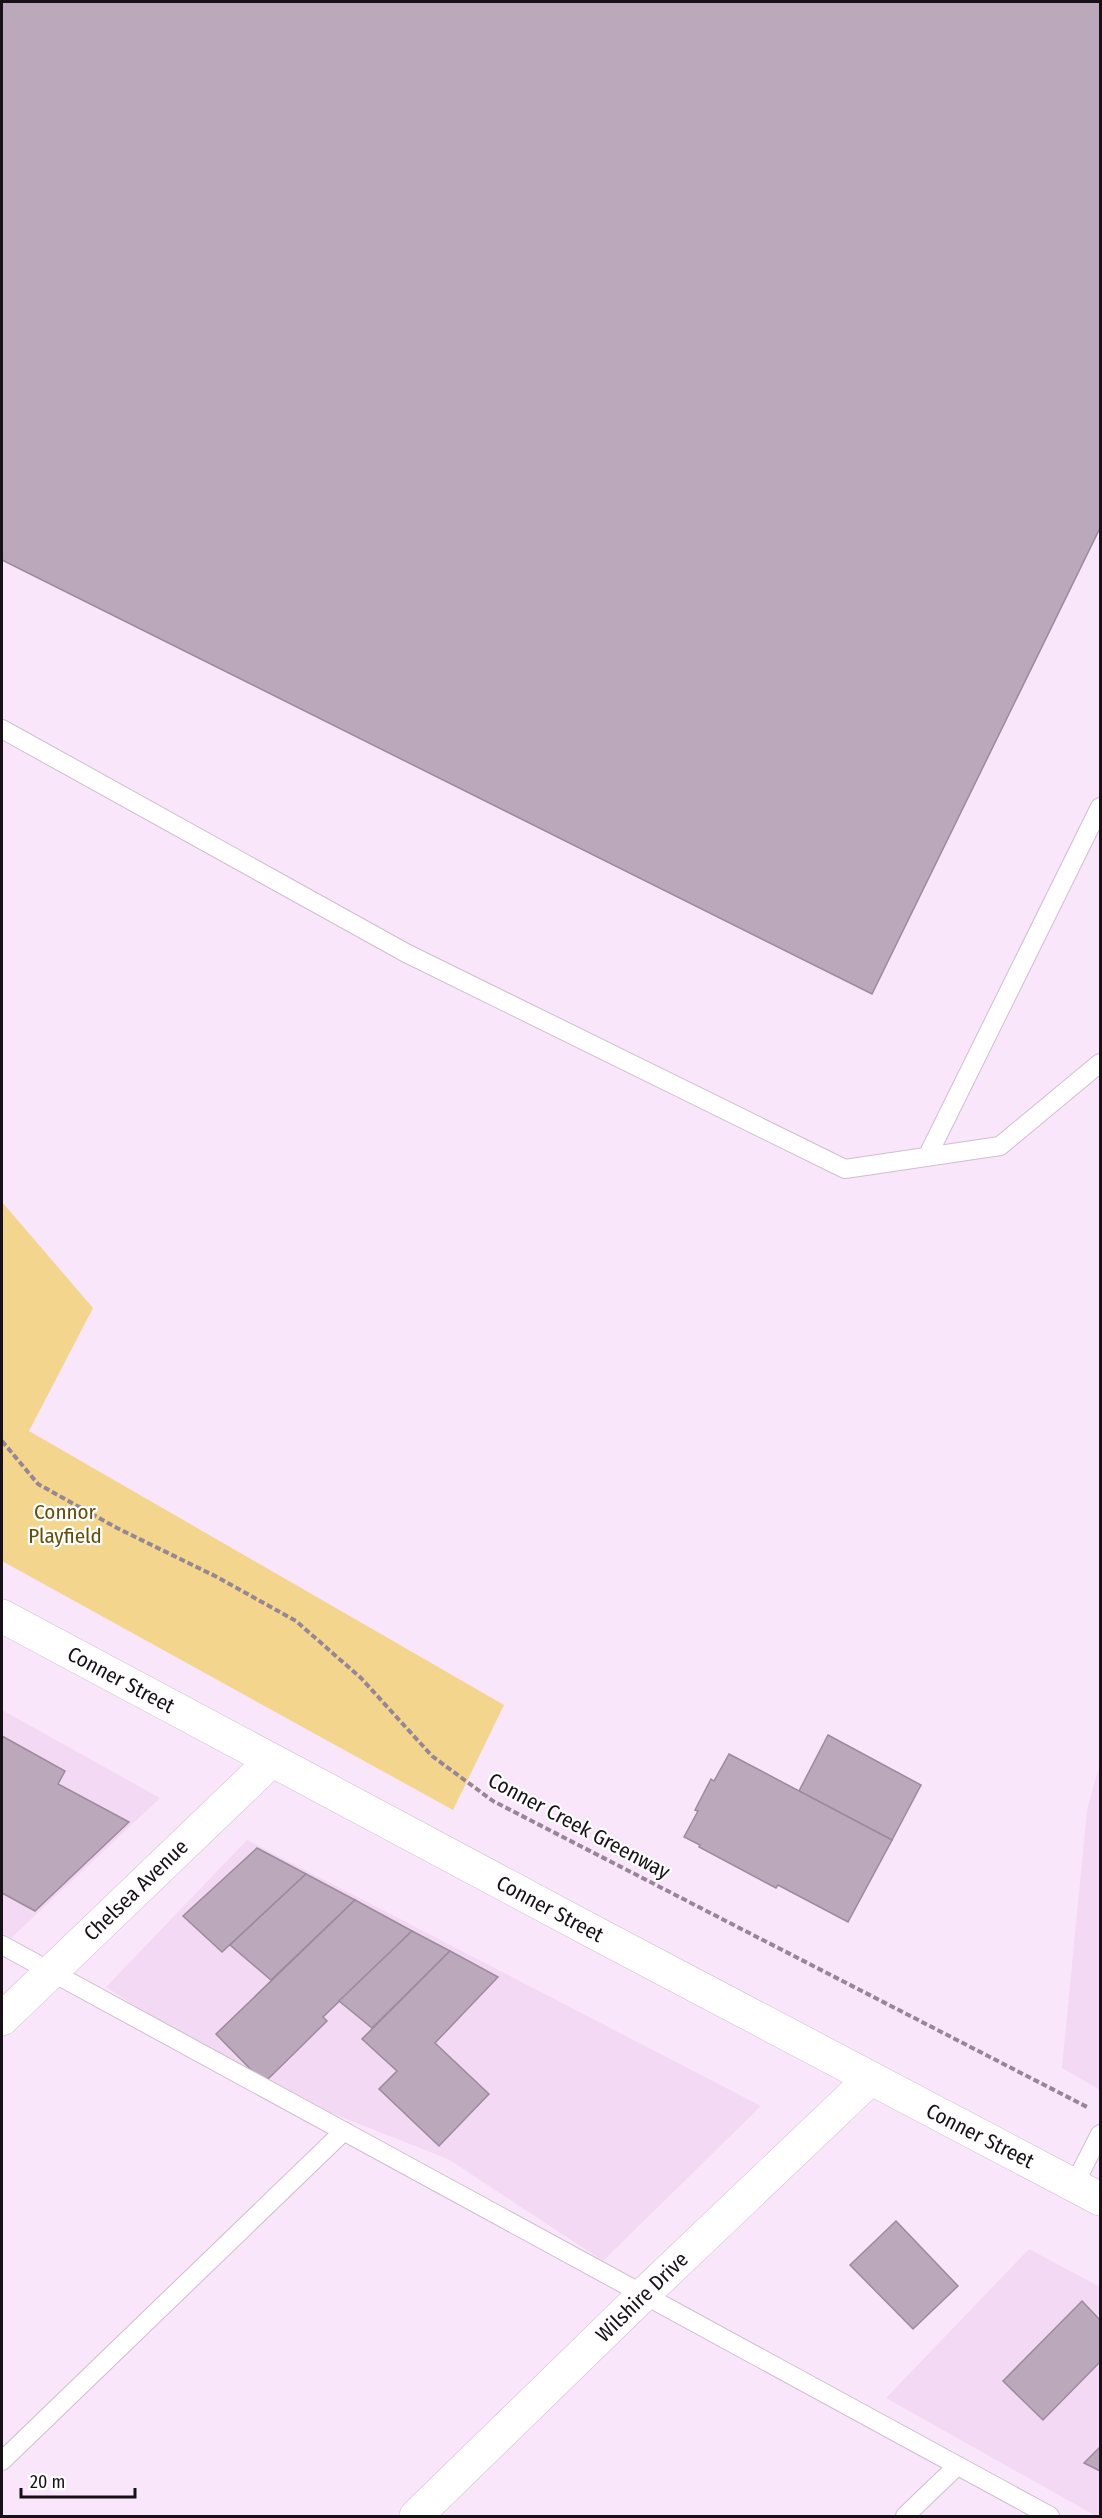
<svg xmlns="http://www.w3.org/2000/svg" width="1102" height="2518" font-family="'Fira Sans Condensed',sans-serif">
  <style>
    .built { fill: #f3d9f3 }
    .green { fill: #f3d58e }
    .building { fill: #bba8bb; stroke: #9c8a9d; stroke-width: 1.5 }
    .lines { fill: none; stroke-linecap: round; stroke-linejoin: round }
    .service-casing { stroke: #d0bdd1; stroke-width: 20 }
    .minor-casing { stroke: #d0bdd1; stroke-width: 34 }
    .secondary-casing { stroke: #d0bdd1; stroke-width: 34 }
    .path { stroke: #968796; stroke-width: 4; stroke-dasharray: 6 3; stroke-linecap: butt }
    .service { stroke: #fff; stroke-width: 18 }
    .minor { stroke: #fff; stroke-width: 33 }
    .secondary { stroke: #fff; stroke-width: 33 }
    .labels { text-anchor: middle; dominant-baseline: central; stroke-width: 4.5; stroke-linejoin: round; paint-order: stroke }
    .park-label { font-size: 21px; fill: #654d07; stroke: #fff }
    .street-label { font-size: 21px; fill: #171017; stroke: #fff }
  </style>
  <rect width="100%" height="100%" fill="#fae6fb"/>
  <g class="built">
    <polygon points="2,1710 160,1798 11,1938 2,1933"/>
    <polygon points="1100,1763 1100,2090 1062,2068 1087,1810"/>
    <polygon points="247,1840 761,2106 603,2261 448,2159 252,2082 106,1987"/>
    <polygon points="1029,2249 1100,2287 1100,2516 1096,2516 886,2398"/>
  </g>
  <polygon class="green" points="2,1202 93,1308 29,1431 504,1705 453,1810 2,1561"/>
  <g class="building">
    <polygon points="2,2 1100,2 1100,528 872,994 2,560"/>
    <polygon points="828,1735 921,1785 892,1840 799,1791"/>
    <polygon points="2,1736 65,1771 58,1784 129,1822 35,1911 2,1893"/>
    <polygon points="729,1754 892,1840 848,1922 778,1885 776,1888 699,1847 700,1845 684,1837 698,1811 695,1810 711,1779 714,1781"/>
    <polygon points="257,1848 306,1874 222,1952 183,1916"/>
    <polygon points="306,1874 355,1900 271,1980 230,1945"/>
    <polygon points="355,1900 412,1931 323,2017 327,2021 264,2083 216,2034"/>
    <polygon points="412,1931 450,1951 372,2028 339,2001"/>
    <polygon points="450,1951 498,1977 435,2043 489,2094 439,2146 379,2089 397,2071 362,2039"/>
    <polygon points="896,2221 958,2286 913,2329 850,2265"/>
    <polygon points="1082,2301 1100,2320 1100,2362 1043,2420 1003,2381"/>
    <polygon points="1100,2447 1100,2471 1084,2463"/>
  </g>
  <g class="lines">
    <defs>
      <g id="service">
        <polyline points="2,729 406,953 845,1169 1000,1146 1100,1063"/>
        <polyline points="927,1157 1100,807"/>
        <polyline points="2,1945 1050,2516"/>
        <polyline points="1074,2185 1100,2134"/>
        <polyline points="2,2461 344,2131"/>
        <polyline points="905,2516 957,2466"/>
      </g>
      <g id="minor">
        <polyline points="2,2019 271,1761"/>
        <polyline points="416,2516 643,2295 870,2079"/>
      </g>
      <polyline id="secondary" points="2,1616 588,1929 1100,2199"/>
    </defs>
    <use href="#service" class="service-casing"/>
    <use href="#minor" class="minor-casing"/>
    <use href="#secondary" class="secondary-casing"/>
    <polyline class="path" points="2,1441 38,1484 117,1528 217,1577 296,1621 361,1678 432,1756 493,1801 1089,2108"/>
    <use href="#service" class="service"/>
    <use href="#minor" class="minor"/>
    <use href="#secondary" class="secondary"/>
  </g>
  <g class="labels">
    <g class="park-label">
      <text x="65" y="1512">Connor<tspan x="65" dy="24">Playfield</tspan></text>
    </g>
    <g class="street-label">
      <text transform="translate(121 1680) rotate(28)">Conner Street</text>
      <text transform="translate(579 1826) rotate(28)">Conner Creek Greenway</text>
      <text transform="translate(136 1890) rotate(-44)">Chelsea Avenue</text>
      <text transform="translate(550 1909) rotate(28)">Conner Street</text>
      <text transform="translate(980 2136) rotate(27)">Conner Street</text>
      <text transform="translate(642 2297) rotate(-44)">Wilshire Drive</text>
    </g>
  </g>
  <rect width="1102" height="2518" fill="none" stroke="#171017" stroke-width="6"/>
  <path d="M21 2488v9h114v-9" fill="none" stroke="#171017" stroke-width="3"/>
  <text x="30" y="2488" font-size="18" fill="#171017" stroke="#ffffff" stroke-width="4.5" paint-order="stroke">20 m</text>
</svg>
